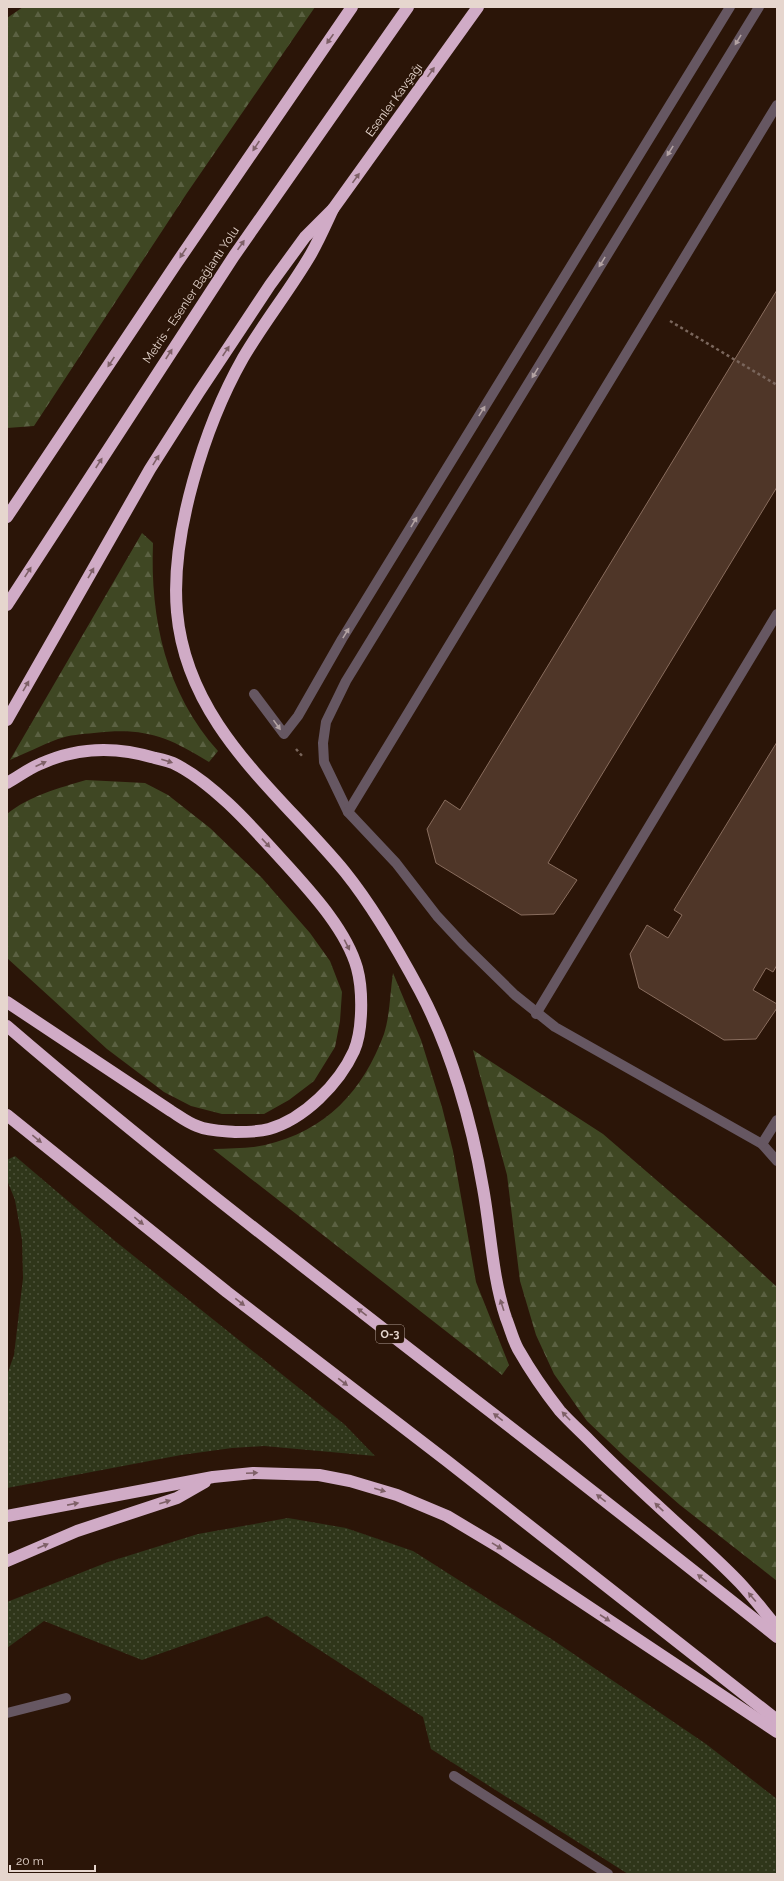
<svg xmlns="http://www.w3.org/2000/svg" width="784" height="1881" font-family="Raleway,sans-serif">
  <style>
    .grass { fill: url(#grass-dots) }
    .forest { fill: url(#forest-firs) }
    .building { fill: #4f3628; stroke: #896d5e }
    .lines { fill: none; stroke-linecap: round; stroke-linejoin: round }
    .path { stroke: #7a665c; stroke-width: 2.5; stroke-dasharray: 3 3; stroke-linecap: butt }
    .lane { stroke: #665762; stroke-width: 10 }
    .highway { stroke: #d0abc6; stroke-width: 12 }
    .oneway { fill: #7e6067 }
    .oneway2 { fill: #b3a3a3 }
    .labels { text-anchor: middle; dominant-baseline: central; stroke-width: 3.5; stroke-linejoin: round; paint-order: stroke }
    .shield { fill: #2b1508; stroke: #ae9c93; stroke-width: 1 }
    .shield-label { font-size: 11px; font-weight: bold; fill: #e6d6ce }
    .street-label { font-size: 12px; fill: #e6d6ce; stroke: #2b1508 }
  </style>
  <defs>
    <pattern id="grass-dots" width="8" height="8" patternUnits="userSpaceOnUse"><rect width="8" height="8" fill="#2f361a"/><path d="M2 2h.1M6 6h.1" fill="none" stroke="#4d523a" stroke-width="1.8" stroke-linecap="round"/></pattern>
    <pattern id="forest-firs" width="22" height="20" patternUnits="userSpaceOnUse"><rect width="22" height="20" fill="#3f4723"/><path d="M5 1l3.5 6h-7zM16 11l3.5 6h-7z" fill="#5b6142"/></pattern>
  </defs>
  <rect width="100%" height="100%" fill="#2b1508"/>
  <g class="grass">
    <polygon points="15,1156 115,1241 344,1424 375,1456 264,1446 232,1448 181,1455 7,1488 7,1375 14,1355 23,1278 22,1240 15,1200 7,1180 7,1160"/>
    <polygon points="288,1518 346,1528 413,1551 556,1642 706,1744 777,1799 777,1874 628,1874 431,1749 423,1717 267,1616 142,1660 44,1621 7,1648 7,1602 108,1562 198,1534"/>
  </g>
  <g class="forest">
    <polygon points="23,7 315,7 187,193 34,426 7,428 7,18"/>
    <path d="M142,533L153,543C150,619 166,693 218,751L209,762C167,736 144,727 94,733C82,734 69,735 58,739C42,745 26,753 10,760Z"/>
    <path d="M86,780L145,783L168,795L210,828L262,878L310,933L330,961L342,992L340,1021L335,1047L314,1081L289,1100L264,1114H222L191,1106L164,1092L107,1049L7,958V814C29,796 59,788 86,780Z"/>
    <path d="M393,973L421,1040L442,1107L453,1151L476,1282L509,1365L502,1375L213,1149C230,1148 248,1149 265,1145C326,1131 363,1091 384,1034C390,1015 390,993 393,973Z"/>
    <polygon points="473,1050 603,1134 727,1241 777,1287 777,1581 680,1505 625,1457 587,1421 554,1374 536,1335 520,1281 507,1175"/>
  </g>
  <g class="building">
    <polygon points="777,290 777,487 548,863 577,880 554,914 521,915 436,863 427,829 445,800 460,810"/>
    <polygon points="777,742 777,965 773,972 766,968 753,990 777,1004 777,1008 756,1039 724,1040 639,988 630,954 647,925 668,938 682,915 674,910"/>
  </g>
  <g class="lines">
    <g class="path">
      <polyline points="670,321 777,385"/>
      <polyline points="296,749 303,757"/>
    </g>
    <g class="lane">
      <polyline points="759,7 346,681 326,722 323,743 324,762 348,812 396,863 437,916 464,945 515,995 555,1027 762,1144 777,1161"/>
      <polyline points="254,694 284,734 298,716 342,639 730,7"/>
      <polyline points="348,812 777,105"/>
      <polyline points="536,1014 777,614"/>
      <polyline points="762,1144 777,1120"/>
      <polyline points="7,1713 66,1698"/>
      <polyline points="454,1776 608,1874"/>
    </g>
    <g class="highway">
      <path d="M333,209C326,224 319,240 311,254C290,290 264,322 243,358C205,425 170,535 177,612C187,725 278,791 345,872C374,908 398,950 420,991C451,1049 472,1123 483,1188C491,1232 492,1276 506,1318C510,1328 513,1340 518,1349C530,1370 545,1392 560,1411C569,1421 580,1431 589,1440C622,1474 657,1505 692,1537C708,1552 725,1567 740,1583C753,1597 765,1613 777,1627"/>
      <polyline points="7,517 176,264 352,7"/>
      <polyline points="7,605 234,256 408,7"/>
      <polyline points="7,720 150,469 199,392 270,285 305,237 333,209 478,7"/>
      <path d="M7,783C18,777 28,769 40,764C77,747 116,746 155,758C161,759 167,761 173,763C213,782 254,829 284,862C310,891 346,929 357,968C363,990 363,1030 354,1051C339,1084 304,1119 269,1129C258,1132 246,1132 235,1132C223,1131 208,1131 197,1126C188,1123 179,1116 171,1111L7,1002"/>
      <path d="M7,1026C157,1155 314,1275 470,1396C573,1475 675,1556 777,1637"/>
      <polyline points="7,1115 227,1292 447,1461 777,1720"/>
      <polyline points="7,1516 213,1477 253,1473 319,1475 350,1481 397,1495 447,1516 499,1547 777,1732"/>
      <polyline points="7,1561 77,1531 177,1498 205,1482"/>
    </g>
  </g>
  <defs><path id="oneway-solid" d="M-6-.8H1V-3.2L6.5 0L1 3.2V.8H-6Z"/></defs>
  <g class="oneway">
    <use href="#oneway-solid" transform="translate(330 39) rotate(125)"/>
    <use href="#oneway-solid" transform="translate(431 72) rotate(-54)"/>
    <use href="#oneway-solid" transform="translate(256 146) rotate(124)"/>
    <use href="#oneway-solid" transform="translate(356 178) rotate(-54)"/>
    <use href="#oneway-solid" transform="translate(241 245) rotate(-55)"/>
    <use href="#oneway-solid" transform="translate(183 253) rotate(124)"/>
    <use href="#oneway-solid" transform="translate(226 351) rotate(-56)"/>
    <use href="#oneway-solid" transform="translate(169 354) rotate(-57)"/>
    <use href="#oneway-solid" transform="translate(111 362) rotate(124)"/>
    <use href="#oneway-solid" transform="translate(156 460) rotate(-58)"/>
    <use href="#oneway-solid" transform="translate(99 463) rotate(-57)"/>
    <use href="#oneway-solid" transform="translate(28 572) rotate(-57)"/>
    <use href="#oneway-solid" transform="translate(91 573) rotate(-60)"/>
    <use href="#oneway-solid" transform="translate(26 686) rotate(-60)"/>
    <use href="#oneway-solid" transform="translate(167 761) rotate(18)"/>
    <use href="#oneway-solid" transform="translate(41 764) rotate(-24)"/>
    <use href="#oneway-solid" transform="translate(266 843) rotate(47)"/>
    <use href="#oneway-solid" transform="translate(347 945) rotate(63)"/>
    <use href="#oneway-solid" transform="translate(37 1139) rotate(39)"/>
    <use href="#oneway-solid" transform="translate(139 1221) rotate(39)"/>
    <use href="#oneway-solid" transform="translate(240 1302) rotate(38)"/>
    <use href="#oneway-solid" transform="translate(502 1305) rotate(-108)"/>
    <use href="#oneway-solid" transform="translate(362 1312) rotate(-142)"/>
    <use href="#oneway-solid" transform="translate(343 1382) rotate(37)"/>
    <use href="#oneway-solid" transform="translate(566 1416) rotate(-134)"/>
    <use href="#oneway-solid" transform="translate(498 1417) rotate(-142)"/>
    <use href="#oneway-solid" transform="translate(252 1473) rotate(-3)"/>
    <use href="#oneway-solid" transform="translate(380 1490) rotate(16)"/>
    <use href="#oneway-solid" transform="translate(601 1498) rotate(-142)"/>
    <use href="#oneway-solid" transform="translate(165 1502) rotate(-17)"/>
    <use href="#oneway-solid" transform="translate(73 1504) rotate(-11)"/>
    <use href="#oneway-solid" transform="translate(659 1507) rotate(-137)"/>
    <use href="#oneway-solid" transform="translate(43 1546) rotate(-23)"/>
    <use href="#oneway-solid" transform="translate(497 1546) rotate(32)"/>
    <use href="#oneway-solid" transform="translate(702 1578) rotate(-142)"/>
    <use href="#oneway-solid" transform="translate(752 1597) rotate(-130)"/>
    <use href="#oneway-solid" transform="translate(605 1618) rotate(33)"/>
  </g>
  <g class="oneway2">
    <use href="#oneway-solid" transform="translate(738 40) rotate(121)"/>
    <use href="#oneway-solid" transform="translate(670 151) rotate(122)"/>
    <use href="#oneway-solid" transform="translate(602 262) rotate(122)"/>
    <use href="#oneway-solid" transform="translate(535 373) rotate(122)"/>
    <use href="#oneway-solid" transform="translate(482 411) rotate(-58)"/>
    <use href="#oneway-solid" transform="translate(414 522) rotate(-59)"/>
    <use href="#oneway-solid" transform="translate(346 633) rotate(-58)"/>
    <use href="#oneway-solid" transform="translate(277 725) rotate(54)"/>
  </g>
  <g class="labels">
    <rect class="shield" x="376" y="1325" width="28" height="18" rx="3"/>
    <g class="shield-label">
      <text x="390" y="1334">O-3</text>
    </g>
    <g class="street-label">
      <text transform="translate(394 100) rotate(-54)">Esenler Kavşağı</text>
      <text transform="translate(191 295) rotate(-56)">Metris - Esenler Bağlantı Yolu</text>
    </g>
  </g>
  <rect width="784" height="1881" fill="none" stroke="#e6d6ce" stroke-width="16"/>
  <path d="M10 1865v6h85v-6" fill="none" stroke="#e6d6ce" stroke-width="2"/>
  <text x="16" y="1865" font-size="12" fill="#e6d6ce" stroke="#2b1508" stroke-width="3" paint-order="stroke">20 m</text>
</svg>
